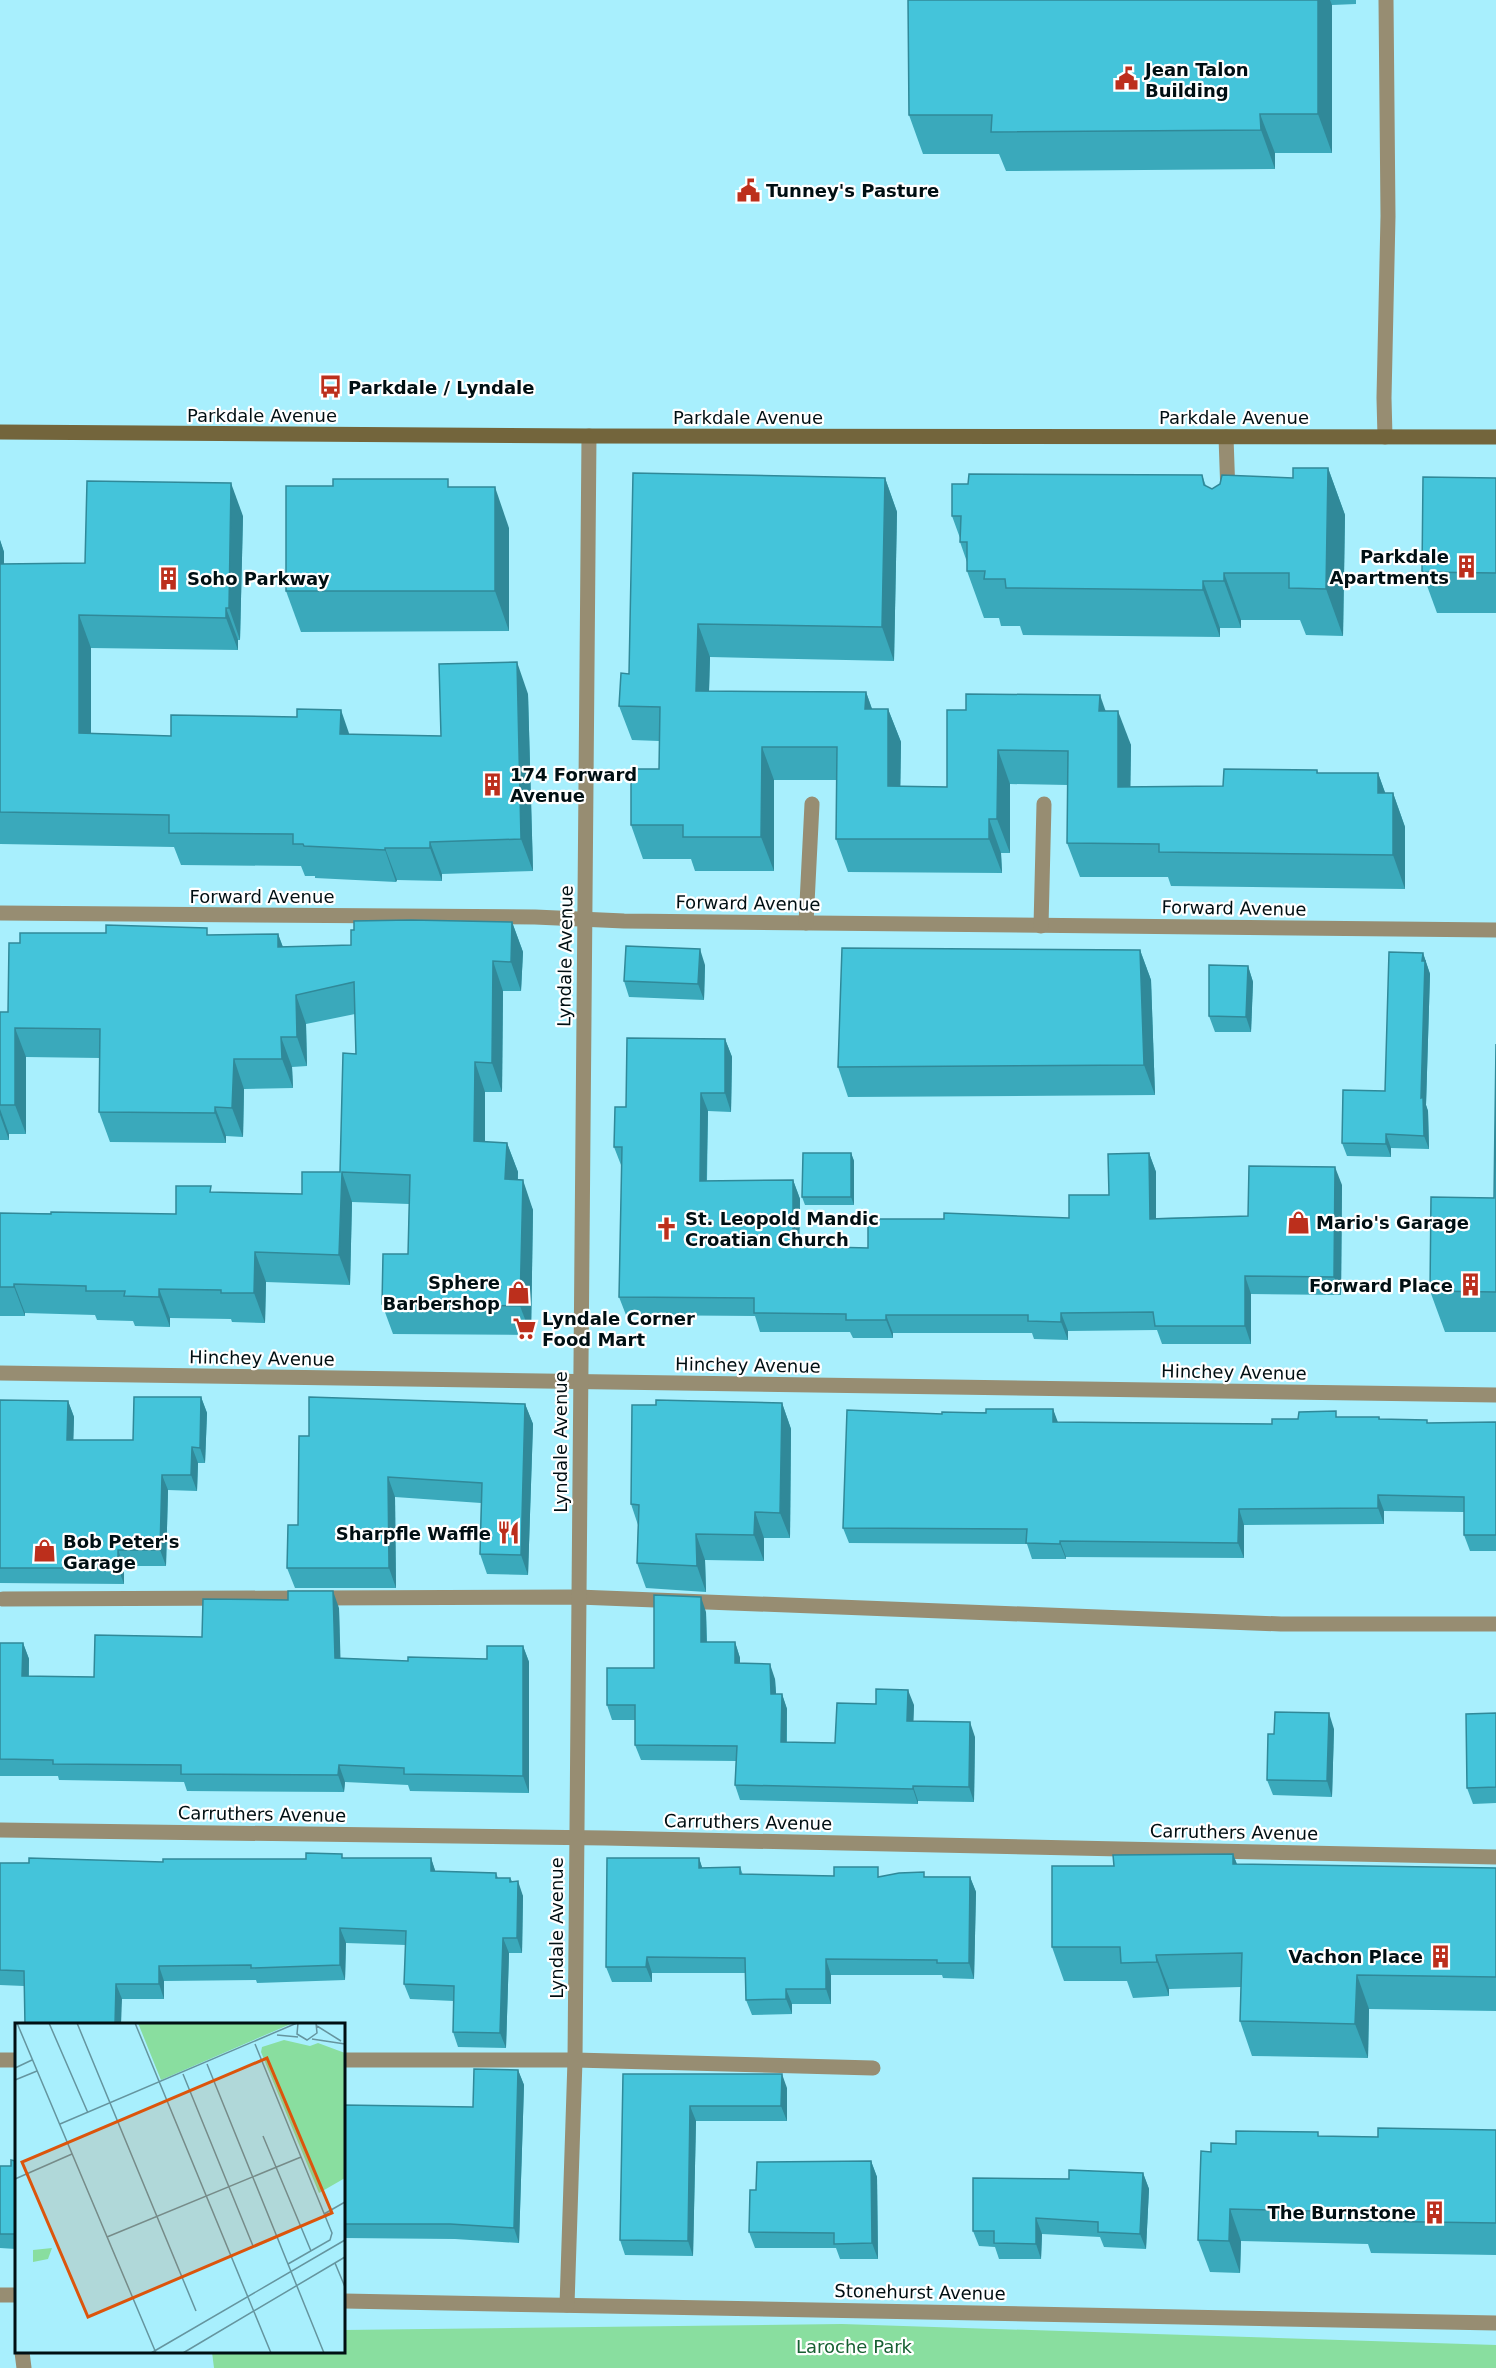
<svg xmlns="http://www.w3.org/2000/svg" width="1496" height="2368" font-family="'DejaVu Sans',sans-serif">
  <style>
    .green { fill: #89de9f }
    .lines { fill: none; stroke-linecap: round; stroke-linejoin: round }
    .service { stroke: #978d72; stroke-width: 15 }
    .minor { stroke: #978d72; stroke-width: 15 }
    .secondary { stroke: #73653c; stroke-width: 15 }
    .wall { fill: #3aa9bb }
    .shaded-wall { fill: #308999 }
    .building { fill: #44c4da; stroke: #308999; stroke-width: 1.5 }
    .labels { text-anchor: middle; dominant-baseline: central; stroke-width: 4.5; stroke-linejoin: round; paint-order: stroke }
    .poi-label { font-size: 18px; font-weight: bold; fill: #000f13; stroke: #fff; text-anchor: start }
    .street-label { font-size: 18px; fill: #000f13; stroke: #fff }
    .park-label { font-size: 18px; fill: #176032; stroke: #fff }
    .inset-road { fill: none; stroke: #65959f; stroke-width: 1.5 }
    .view { fill: #dc550c; fill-opacity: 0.15; stroke: #dc550c; stroke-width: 3 }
    .inset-edge { fill: none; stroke: #000f13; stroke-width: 3 }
  </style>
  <rect width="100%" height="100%" fill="#a8effd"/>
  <polygon class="green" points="842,2324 1496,2345 1496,2368 214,2368 212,2352 344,2352 344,2330"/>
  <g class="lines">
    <g class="service">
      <polyline points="1226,437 1228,494"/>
      <polyline points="1385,437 1384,398 1388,216 1386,0"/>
      <polyline points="3,1599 578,1597 1281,1624 1496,1624"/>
      <polyline points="0,2060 16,2060"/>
      <polyline points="344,2060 575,2060 873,2068"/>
      <polyline points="22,2352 24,2368"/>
    </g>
    <g class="minor">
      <polyline points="0,913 535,917 624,921 1496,930"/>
      <polyline points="806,923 812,804"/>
      <polyline points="1041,926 1044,804"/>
      <polyline points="0,1373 1496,1395"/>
      <polyline points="0,1830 605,1838 1496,1857"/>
      <polyline points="0,2295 16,2295"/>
      <polyline points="344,2301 1496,2323"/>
      <polyline points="567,2305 575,2060 589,436"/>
    </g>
    <polyline class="secondary" points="0,432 589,436 1496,437"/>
  </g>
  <g class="wall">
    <polygon points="908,0 1356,0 1356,4 1332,5 1332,153 1275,153 1275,169 1006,171 999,154 923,154 909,115"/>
    <polygon points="1328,468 1345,515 1343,636 1306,635 1300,620 1241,620 1241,628 1220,628 1220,637 1023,635 1020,626 1001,626 999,618 984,618 967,571 967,562 960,542 960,538 952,516 968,484 1202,475 1206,486 1212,489 1293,478"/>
    <polygon points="885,478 897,512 894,661 710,657 709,691 866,692 872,709 888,709 901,742 900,786 947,787 947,710 1106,711 1131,745 1130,787 1223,786 1317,770 1318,773 1378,773 1385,793 1393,793 1405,827 1405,889 1171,886 1168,877 1080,877 1067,843 1068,785 1010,784 1010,853 1001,853 1002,873 848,872 836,839 837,780 774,780 774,871 695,871 691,859 643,859 631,825 659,769 659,741 632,740 619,706 629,674"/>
    <polygon points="1496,478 1496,613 1437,613 1422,572"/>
    <polygon points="243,516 240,640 238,640 238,650 91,648 91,733 171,736 349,734 441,736 528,694 533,871 442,874 442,881 397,880 396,882 315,878 315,876 305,876 301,866 181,865 174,847 0,844 0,540 4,552 4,564 85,563"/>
    <polygon points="509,528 509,631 301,632 286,591"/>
    <polygon points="512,922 523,952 521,991 503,991 502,1092 485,1092 485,1142 507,1143 518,1172 518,1180 533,1210 531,1335 393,1334 382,1304 408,1254 409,1204 352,1202 350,1285 266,1282 265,1323 232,1322 231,1319 170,1318 170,1327 135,1326 133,1321 97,1320 95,1315 25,1313 25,1316 0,1316 0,1213 176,1214 213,1193 302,1194 340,1172 356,1054 355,1014 306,1024 307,1066 292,1067 293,1088 244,1089 243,1137 226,1136 226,1143 110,1142 99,1112 100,1058 26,1057 26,1134 9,1134 9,1140 0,1140 0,1012 8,1012 20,943 209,935 278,934 283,947 351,945"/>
    <polygon points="1140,950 1151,980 1155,1095 848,1097 838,1067"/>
    <polygon points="1423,953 1430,974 1426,1105 1428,1111 1429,1149 1391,1148 1391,1157 1347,1156 1342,1143 1385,1091"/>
    <polygon points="705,965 704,1000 629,997 624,981"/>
    <polygon points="1248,966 1253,982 1251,1032 1215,1032 1209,1016"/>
    <polygon points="725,1039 732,1057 731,1112 708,1111 707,1181 793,1180 800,1199 799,1246 868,1248 944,1219 1069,1218 1109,1195 1149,1153 1156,1172 1156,1218 1248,1216 1342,1185 1341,1295 1251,1294 1251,1344 1162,1344 1157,1330 1068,1331 1068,1340 1034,1339 1032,1333 893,1333 893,1338 853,1338 850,1332 760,1332 755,1316 626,1315 619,1297 622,1165 621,1165 614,1147 626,1107"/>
    <polygon points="1496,1044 1496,1332 1445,1332 1430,1291 1494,1198"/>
    <polygon points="851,1153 854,1161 854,1205 805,1205 802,1197"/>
    <polygon points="201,1397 207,1413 205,1463 198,1463 197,1491 168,1490 166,1566 124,1566 124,1584 0,1583 0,1400 68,1401 74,1417 73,1440 133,1440"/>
    <polygon points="782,1403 791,1429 790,1538 764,1538 764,1561 705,1560 706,1592 646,1588 637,1563 638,1525 631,1504 656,1405"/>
    <polygon points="525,1404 533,1424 528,1575 487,1574 480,1554 481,1503 395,1497 396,1588 295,1588 287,1568 298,1525"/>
    <polygon points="1053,1409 1057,1422 1272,1424 1298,1419 1338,1417 1379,1417 1380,1419 1428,1423 1496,1422 1496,1551 1470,1551 1464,1535 1464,1512 1384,1511 1384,1524 1244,1525 1244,1558 1066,1557 1066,1559 1032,1559 1027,1544 849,1543 843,1528 942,1414"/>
    <polygon points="339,1608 340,1658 408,1661 487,1659 523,1646 529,1662 529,1793 410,1791 408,1785 345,1782 344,1792 187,1791 184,1782 59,1780 58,1776 0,1776 0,1643 23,1643 29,1659 29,1676 94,1677 202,1637"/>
    <polygon points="706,1612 707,1642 735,1642 740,1658 740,1664 775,1679 776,1694 782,1694 787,1709 787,1742 835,1743 914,1705 913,1721 975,1737 974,1802 918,1801 918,1804 740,1800 735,1785 736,1761 641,1760 635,1745 635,1720 612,1720 607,1705 654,1668"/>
    <polygon points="1496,1713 1496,1803 1473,1804 1467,1788"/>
    <polygon points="1334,1729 1332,1797 1273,1795 1267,1780 1274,1734"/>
    <polygon points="1233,1854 1237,1864 1496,1868 1496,2011 1369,2009 1368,2058 1252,2056 1240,2021 1241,1987 1169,1989 1169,1996 1133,1998 1127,1981 1064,1981 1052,1947 1114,1866"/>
    <polygon points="343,1858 431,1858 435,1871 496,1873 498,1878 510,1878 512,1881 523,1896 522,1953 509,1953 506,2048 458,2047 453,2032 454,2001 410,1999 404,1984 406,1945 346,1943 345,1980 257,1983 256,1980 164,1981 164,1999 122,1999 24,1986 0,1985 0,1863 163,1862"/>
    <polygon points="699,1858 702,1868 740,1867 743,1875 970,1877 976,1892 974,1979 943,1978 942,1975 831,1975 831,2004 792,2004 792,2014 752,2015 746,2000 745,1973 652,1973 652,1982 612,1982 606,1967"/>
    <polygon points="518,2070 524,2085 519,2243 455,2239 344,2238 344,2105 473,2107"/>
    <polygon points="623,2074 787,2088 787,2121 696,2121 693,2256 625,2255 620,2240"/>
    <polygon points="1496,2130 1496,2255 1371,2253 1368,2244 1241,2241 1240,2273 1210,2272 1198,2240 1211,2152 1236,2144 1320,2136 1378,2137"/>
    <polygon points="16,2161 16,2249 0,2248 0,2166 11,2166"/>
    <polygon points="871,2161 877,2177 878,2259 840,2259 836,2248 755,2248 749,2232 756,2190"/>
    <polygon points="1143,2173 1149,2189 1146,2249 1104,2247 1100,2237 1042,2234 1041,2259 999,2259 995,2247 979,2246 973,2231 1069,2179"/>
  </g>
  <g class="shaded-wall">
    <polygon points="1318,0 1330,0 1332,5 1332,153 1318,114"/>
    <polygon points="1260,114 1275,153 1275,169 1261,130"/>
    <polygon points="1328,468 1345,515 1343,636 1326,589"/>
    <polygon points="885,478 897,512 894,661 882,627"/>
    <polygon points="231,483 243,516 240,640 229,608"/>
    <polygon points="495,487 509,528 509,631 495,591"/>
    <polygon points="0,540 4,552 4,596 0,585"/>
    <polygon points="1224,573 1241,620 1241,628 1224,581"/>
    <polygon points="1203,581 1220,628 1220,637 1203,590"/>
    <polygon points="226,608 238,640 238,650 226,618"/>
    <polygon points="79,615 91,648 91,765 79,733"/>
    <polygon points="698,624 710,657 708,725 696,691"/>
    <polygon points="517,662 528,694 533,871 521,839"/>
    <polygon points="866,692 878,726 865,709"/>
    <polygon points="1100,695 1112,729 1099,711"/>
    <polygon points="888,709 901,742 900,820 888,786"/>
    <polygon points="341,710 352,742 340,734"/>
    <polygon points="1118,711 1131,745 1130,821 1118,787"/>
    <polygon points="762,747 774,780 774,871 761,837"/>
    <polygon points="998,750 1010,784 1010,853 997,819"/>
    <polygon points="1378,773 1390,806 1378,793"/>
    <polygon points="1393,793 1405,827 1405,889 1393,855"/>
    <polygon points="989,819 1001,853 1002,873 989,839"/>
    <polygon points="430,842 442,874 442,881 430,848"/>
    <polygon points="385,848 397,880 396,882 385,850"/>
    <polygon points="512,922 523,952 521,991 511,962"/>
    <polygon points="278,934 289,964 278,947"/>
    <polygon points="700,949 705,965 704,1000 698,984"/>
    <polygon points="1140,950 1151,980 1155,1095 1144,1065"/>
    <polygon points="1423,953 1430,974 1426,1105 1428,1111 1429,1149 1424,1136 1421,1098"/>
    <polygon points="493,961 503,991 502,1092 492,1063"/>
    <polygon points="1248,966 1253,982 1251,1032 1246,1017"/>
    <polygon points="296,995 306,1024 307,1066 297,1037"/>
    <polygon points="15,1028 26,1057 26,1134 15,1105"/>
    <polygon points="281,1037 292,1067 293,1088 282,1059"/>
    <polygon points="725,1039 732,1057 731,1112 725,1093"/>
    <polygon points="234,1059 244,1089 243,1137 232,1108"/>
    <polygon points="475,1062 485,1092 485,1171 474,1141"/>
    <polygon points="701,1093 708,1111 706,1199 700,1181"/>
    <polygon points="215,1107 226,1136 226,1143 215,1113"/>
    <polygon points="0,1109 9,1134 9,1140 0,1115"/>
    <polygon points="1386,1134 1391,1148 1391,1157 1386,1144"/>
    <polygon points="507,1143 518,1172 516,1209 505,1179"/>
    <polygon points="851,1153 854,1161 854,1205 851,1197"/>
    <polygon points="1149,1153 1156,1172 1156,1237 1150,1219"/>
    <polygon points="1335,1167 1342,1185 1341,1295 1334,1277"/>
    <polygon points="342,1172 352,1202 350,1285 339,1255"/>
    <polygon points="523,1180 533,1210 531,1335 520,1306"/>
    <polygon points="793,1180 800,1199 799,1264 793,1246"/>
    <polygon points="255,1252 266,1282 265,1323 254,1293"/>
    <polygon points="1245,1276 1251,1294 1251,1344 1245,1326"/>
    <polygon points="14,1284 25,1313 25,1316 14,1287"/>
    <polygon points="159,1289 170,1318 170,1327 159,1297"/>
    <polygon points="1061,1313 1068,1331 1068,1340 1061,1322"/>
    <polygon points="886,1315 893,1333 893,1338 886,1320"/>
    <polygon points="201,1397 207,1413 205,1463 200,1448"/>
    <polygon points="68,1401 74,1417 73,1456 67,1440"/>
    <polygon points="782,1403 791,1429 790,1538 780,1513"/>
    <polygon points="525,1404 533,1424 528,1575 521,1555"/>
    <polygon points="1053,1409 1059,1425 1053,1422"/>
    <polygon points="192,1447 198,1463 197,1491 191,1475"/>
    <polygon points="162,1475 168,1490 166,1566 160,1550"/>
    <polygon points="388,1477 395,1497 396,1588 389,1568"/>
    <polygon points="1378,1495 1384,1511 1384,1524 1378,1508"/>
    <polygon points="1239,1509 1244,1525 1244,1558 1238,1543"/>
    <polygon points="755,1512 764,1538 764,1561 754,1535"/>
    <polygon points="696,1534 705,1560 706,1592 697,1566"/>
    <polygon points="1060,1541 1066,1557 1066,1559 1060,1544"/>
    <polygon points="118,1550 124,1566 124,1584 118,1568"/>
    <polygon points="333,1591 339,1608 341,1675 335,1658"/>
    <polygon points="701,1597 706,1612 707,1657 701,1642"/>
    <polygon points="735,1642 740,1658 740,1678 735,1663"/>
    <polygon points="23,1643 29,1659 28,1693 22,1676"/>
    <polygon points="523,1646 529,1662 529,1793 523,1776"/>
    <polygon points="770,1664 775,1679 777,1709 771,1694"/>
    <polygon points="908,1690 914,1705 913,1736 907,1721"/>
    <polygon points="782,1694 787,1709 786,1757 781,1742"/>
    <polygon points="1329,1713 1334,1729 1332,1797 1327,1781"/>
    <polygon points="970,1722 975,1737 974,1802 969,1787"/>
    <polygon points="339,1765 345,1782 344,1792 338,1775"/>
    <polygon points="913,1786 918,1801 918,1804 913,1789"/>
    <polygon points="1233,1854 1246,1889 1233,1864"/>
    <polygon points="431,1858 436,1873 431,1871"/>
    <polygon points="699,1858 704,1873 699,1868"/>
    <polygon points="970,1877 976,1892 974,1979 969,1963"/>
    <polygon points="518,1881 523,1896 522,1953 517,1938"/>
    <polygon points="340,1928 346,1943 345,1980 340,1965"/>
    <polygon points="503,1938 509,1953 506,2048 500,2033"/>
    <polygon points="1156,1955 1169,1989 1169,1996 1157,1962"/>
    <polygon points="647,1957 652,1973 652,1982 646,1967"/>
    <polygon points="826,1959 831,1975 831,2004 826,1989"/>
    <polygon points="159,1966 164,1981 164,1999 159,1984"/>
    <polygon points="1357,1975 1369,2009 1368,2058 1355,2024"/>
    <polygon points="116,1984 122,1999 121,2025 115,2025"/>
    <polygon points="786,1989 792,2004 792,2014 786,1999"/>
    <polygon points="518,2070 524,2085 519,2243 514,2228"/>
    <polygon points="782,2074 787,2088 787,2121 781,2106"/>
    <polygon points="690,2106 696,2121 693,2256 688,2241"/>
    <polygon points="871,2161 877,2177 878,2259 872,2243"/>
    <polygon points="1143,2173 1149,2189 1146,2249 1140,2234"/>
    <polygon points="1230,2209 1241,2241 1240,2273 1229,2241"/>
    <polygon points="1036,2218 1042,2234 1041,2259 1036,2244"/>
  </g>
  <g class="building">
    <polygon points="908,0 1318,0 1318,114 1260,114 1261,130 991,132 992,115 909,115"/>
    <polygon points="1293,468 1328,468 1326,589 1289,588 1289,573 1224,573 1224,581 1203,581 1203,590 1006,588 1005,579 984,579 985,571 967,571 967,542 960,542 961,516 952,516 952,484 968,484 969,474 1202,475 1204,485 1212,489 1220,484 1222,475 1293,478"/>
    <polygon points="633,473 885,478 882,627 698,624 696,691 866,692 865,709 888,709 888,786 947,787 947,710 966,710 966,694 1100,695 1099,711 1118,711 1118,787 1223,786 1224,769 1317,770 1317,773 1378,773 1378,793 1393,793 1393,855 1159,852 1159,844 1067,843 1068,751 998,750 997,819 989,819 989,839 836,839 837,747 762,747 761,837 683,837 683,825 631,825 631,769 659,769 660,707 619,706 621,673 629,674"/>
    <polygon points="1423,477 1496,478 1496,573 1422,572"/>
    <polygon points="333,479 448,479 448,487 495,487 495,591 286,591 286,486 333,486"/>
    <polygon points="87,481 231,483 229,608 226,608 226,618 79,615 79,733 171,736 171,715 297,717 297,709 341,710 340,734 441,736 439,664 517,662 521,839 430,842 430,848 385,848 385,850 304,846 303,844 293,844 293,834 169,833 169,815 0,812 0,564 85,563"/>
    <polygon points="411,920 512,922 511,962 493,961 492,1063 475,1062 474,1141 507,1143 505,1179 523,1180 520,1306 382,1304 383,1254 408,1254 410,1175 342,1172 339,1255 255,1252 254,1293 221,1293 221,1290 159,1289 159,1297 124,1296 125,1291 86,1291 86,1286 14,1284 14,1287 0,1287 0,1213 51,1214 51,1212 176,1214 176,1186 211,1186 210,1192 302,1194 302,1172 340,1172 343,1053 356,1054 354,982 296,995 297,1037 281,1037 282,1059 234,1059 232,1108 215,1107 215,1113 99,1112 100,1029 15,1028 15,1105 0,1105 0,1012 8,1012 9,943 20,943 20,933 106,933 106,925 207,928 207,935 278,934 278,947 351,945 351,930 354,930 354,921"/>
    <polygon points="626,946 700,949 698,984 624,981"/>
    <polygon points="842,948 1140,950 1144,1065 838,1067"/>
    <polygon points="1389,952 1423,953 1422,961 1425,961 1421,1098 1423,1097 1424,1136 1386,1134 1386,1144 1342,1143 1343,1090 1385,1091"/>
    <polygon points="1209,965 1248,966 1246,1017 1209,1016"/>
    <polygon points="627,1038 725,1039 725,1093 701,1093 700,1181 793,1180 793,1246 868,1248 868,1219 944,1219 944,1213 1069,1218 1069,1195 1109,1195 1108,1154 1149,1153 1150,1219 1248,1216 1249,1166 1335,1167 1334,1277 1245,1276 1245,1326 1155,1326 1153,1312 1061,1313 1061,1322 1028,1321 1028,1315 886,1315 886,1320 846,1320 846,1314 754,1313 754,1298 619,1297 622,1147 614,1147 615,1107 626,1107"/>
    <polygon points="1496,1044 1496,1292 1430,1291 1431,1197 1494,1198"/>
    <polygon points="803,1153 851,1153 851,1197 802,1197"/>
    <polygon points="134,1397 201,1397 200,1448 192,1447 191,1475 162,1475 160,1550 118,1550 118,1568 0,1568 0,1400 68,1401 67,1440 133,1440"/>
    <polygon points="309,1397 525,1404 521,1555 480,1554 482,1483 388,1477 389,1568 287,1568 288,1525 298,1525 299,1436 309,1436"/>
    <polygon points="656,1400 782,1403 780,1513 755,1512 754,1535 696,1534 697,1566 637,1563 639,1505 631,1504 632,1405 656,1405"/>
    <polygon points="986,1409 1053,1409 1053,1422 1272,1424 1272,1419 1298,1419 1299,1412 1336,1411 1336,1417 1379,1417 1379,1419 1427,1420 1427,1423 1496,1422 1496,1535 1464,1535 1464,1497 1378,1495 1378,1508 1239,1509 1238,1543 1060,1541 1060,1544 1026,1543 1027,1529 843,1528 847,1410 942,1414 942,1412 986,1413"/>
    <polygon points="288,1591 333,1591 335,1658 408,1661 408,1657 487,1659 487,1646 523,1646 523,1776 404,1774 404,1768 339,1765 338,1775 181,1774 181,1765 53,1764 53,1760 0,1759 0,1643 23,1643 22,1676 94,1677 95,1635 202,1637 203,1599 288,1600"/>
    <polygon points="654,1595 701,1597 701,1642 735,1642 735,1663 770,1664 771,1694 782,1694 781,1742 835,1743 837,1703 876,1704 876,1689 908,1690 907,1721 970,1722 969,1787 913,1786 913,1789 735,1785 737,1746 635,1745 635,1705 607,1705 607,1668 654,1668"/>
    <polygon points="1275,1712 1329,1713 1327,1781 1267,1780 1268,1734 1274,1734"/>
    <polygon points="1496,1713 1496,1787 1467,1788 1466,1714"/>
    <polygon points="306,1853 342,1854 342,1858 431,1858 431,1871 496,1873 496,1878 510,1878 510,1882 518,1881 517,1938 503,1938 500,2033 453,2032 454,1986 404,1984 406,1931 340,1928 340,1965 251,1968 251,1965 159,1966 159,1984 116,1984 115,2025 25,2025 24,1971 0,1970 0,1863 29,1863 29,1858 163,1862 163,1859 306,1859"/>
    <polygon points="1233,1854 1233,1864 1496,1868 1496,1977 1357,1975 1355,2024 1240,2021 1242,1953 1156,1955 1157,1962 1121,1963 1120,1947 1052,1947 1052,1866 1114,1866 1113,1855"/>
    <polygon points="607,1858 699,1858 699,1868 740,1867 740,1874 834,1876 834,1867 878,1867 878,1877 899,1873 924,1872 924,1877 970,1877 969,1963 937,1963 937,1960 826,1959 826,1989 786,1989 786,1999 746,2000 745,1958 647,1957 646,1967 606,1967"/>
    <polygon points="474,2069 518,2070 514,2228 450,2224 344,2224 344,2105 473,2107"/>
    <polygon points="623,2074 782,2074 781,2106 690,2106 688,2241 620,2240"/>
    <polygon points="1378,2128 1496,2130 1496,2223 1359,2221 1360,2212 1230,2209 1229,2241 1198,2240 1201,2151 1211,2152 1211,2143 1236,2144 1236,2131 1318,2132 1318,2136 1378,2137"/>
    <polygon points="11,2160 16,2161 16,2234 0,2234 0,2166 11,2166"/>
    <polygon points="871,2161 872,2243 834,2244 834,2233 749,2232 750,2190 756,2190 757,2162"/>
    <polygon points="1069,2170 1143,2173 1140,2234 1098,2232 1098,2222 1036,2218 1036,2244 994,2243 994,2231 973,2231 973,2178 1069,2179"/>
  </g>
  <defs>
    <symbol id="civic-bare" viewBox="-9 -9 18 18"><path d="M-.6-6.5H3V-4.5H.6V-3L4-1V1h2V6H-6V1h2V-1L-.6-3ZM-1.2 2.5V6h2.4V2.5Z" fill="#bc2f1c" stroke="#fff" stroke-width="2.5" paint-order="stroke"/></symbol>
    <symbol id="bus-bare" viewBox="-9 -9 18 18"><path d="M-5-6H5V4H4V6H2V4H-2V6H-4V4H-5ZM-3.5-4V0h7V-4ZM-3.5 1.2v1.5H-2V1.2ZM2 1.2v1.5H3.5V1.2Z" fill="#bc2f1c" stroke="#fff" stroke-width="2.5" paint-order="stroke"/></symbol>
    <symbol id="building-bare" viewBox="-9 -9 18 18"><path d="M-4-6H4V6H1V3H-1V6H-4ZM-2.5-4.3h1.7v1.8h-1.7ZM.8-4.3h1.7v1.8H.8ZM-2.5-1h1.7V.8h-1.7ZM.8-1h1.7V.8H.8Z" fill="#bc2f1c" stroke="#fff" stroke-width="2.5" paint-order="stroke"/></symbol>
    <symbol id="shop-bare" viewBox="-9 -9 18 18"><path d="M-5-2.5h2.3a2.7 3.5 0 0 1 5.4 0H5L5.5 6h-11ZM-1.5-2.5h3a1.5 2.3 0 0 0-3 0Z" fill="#bc2f1c" stroke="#fff" stroke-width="2.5" paint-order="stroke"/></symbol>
    <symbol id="church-bare" viewBox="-9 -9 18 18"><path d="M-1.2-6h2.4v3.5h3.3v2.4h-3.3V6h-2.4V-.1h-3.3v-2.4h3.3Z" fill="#bc2f1c" stroke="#fff" stroke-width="2.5" paint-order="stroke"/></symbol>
    <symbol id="supermarket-bare" viewBox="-9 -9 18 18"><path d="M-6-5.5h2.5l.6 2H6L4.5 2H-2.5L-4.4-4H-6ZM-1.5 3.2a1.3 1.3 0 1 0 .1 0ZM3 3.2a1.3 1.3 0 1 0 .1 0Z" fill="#bc2f1c" stroke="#fff" stroke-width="2.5" paint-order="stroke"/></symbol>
    <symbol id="restaurant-bare" viewBox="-9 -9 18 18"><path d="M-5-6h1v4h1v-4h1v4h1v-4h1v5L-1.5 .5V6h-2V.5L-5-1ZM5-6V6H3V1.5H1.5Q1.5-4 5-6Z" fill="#bc2f1c" stroke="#fff" stroke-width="2.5" paint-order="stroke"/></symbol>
  </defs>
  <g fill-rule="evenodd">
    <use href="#civic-bare" x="1110" y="62" width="33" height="33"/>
    <use href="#civic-bare" x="732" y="174" width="33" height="33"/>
    <use href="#bus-bare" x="314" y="370" width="33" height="33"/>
    <use href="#building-bare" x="1450" y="550" width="33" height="33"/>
    <use href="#building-bare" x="152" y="562" width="33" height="33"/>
    <use href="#building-bare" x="476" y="768" width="33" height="33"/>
    <use href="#shop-bare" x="1282" y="1206" width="33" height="33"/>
    <use href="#church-bare" x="650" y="1212" width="33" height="33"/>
    <use href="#building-bare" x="1454" y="1268" width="33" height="33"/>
    <use href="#shop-bare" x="502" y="1276" width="33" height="33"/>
    <use href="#supermarket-bare" x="508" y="1312" width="33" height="33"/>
    <use href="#restaurant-bare" x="492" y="1516" width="33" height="33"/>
    <use href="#shop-bare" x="28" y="1534" width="33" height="33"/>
    <use href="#building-bare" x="1424" y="1940" width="33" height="33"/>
    <use href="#building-bare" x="1418" y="2196" width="33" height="33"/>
  </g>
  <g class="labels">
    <g class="poi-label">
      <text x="1145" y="69">Jean Talon<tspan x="1145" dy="21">Building</tspan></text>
      <text x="766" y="190">Tunney's Pasture</text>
      <text x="348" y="387">Parkdale / Lyndale</text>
      <text x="1449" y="556" text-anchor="end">Parkdale<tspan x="1449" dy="21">Apartments</tspan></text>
      <text x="187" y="578">Soho Parkway</text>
      <text x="510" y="774">174 Forward<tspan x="510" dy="21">Avenue</tspan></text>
      <text x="685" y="1218">St. Leopold Mandic<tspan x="685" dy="21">Croatian Church</tspan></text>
      <text x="1316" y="1222">Mario's Garage</text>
      <text x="500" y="1282" text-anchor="end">Sphere<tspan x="500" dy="21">Barbershop</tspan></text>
      <text x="1453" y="1285" text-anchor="end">Forward Place</text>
      <text x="542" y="1318">Lyndale Corner<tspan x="542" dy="21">Food Mart</tspan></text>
      <text x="491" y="1533" text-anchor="end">Sharpfle Waffle</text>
      <text x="63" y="1541">Bob Peter's<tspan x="63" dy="21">Garage</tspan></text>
      <text x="1423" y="1956" text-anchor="end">Vachon Place</text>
      <text x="1416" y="2212" text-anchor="end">The Burnstone</text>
    </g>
    <g class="street-label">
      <text x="262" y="415">Parkdale Avenue</text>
      <text x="748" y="417">Parkdale Avenue</text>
      <text x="1234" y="417">Parkdale Avenue</text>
      <text x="262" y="896">Forward Avenue</text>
      <text transform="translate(748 903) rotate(1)">Forward Avenue</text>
      <text transform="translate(1234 908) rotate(1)">Forward Avenue</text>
      <text transform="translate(565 956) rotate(-89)">Lyndale Avenue</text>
      <text transform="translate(262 1358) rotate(1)">Hinchey Avenue</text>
      <text transform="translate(748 1365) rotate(1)">Hinchey Avenue</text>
      <text transform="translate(1234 1372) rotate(1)">Hinchey Avenue</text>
      <text transform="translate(560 1442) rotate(-90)">Lyndale Avenue</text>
      <text transform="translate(262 1814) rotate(1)">Carruthers Avenue</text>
      <text transform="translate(748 1822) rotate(1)">Carruthers Avenue</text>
      <text transform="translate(1234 1832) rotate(1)">Carruthers Avenue</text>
      <text transform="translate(556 1928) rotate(-90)">Lyndale Avenue</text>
      <text transform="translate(920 2292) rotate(1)">Stonehurst Avenue</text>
    </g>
    <g class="park-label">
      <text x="854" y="2346">Laroche Park</text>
    </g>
  </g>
  <g transform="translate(15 2023)">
    <rect width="330" height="330" fill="#a8effd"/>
    <path d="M123,0H278L146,57ZM269,17L295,23L303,20L330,30V155L304,170L246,29L247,24ZM37,225L33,236L18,239V227Z" fill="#89de9f"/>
    <path class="inset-road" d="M2,0L141,330M34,0L73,90M62,0L181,288M120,0L256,330M283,0L282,11L292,17L302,10L301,0M302,3L326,18M262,12L283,14M297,16L330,21M240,21L317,210L315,217L273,241M192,41L309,330M0,45L17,37M168,51L238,223M0,57L22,48M45,101L282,0M248,113L296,228M0,156L57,131M309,191L330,179M92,214L286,134M320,240L330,264M136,330L330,217M168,330L330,234"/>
    <path class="view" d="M252,35L317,190L73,294L7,139Z"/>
    <rect width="330" height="330" class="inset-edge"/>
  </g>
</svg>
